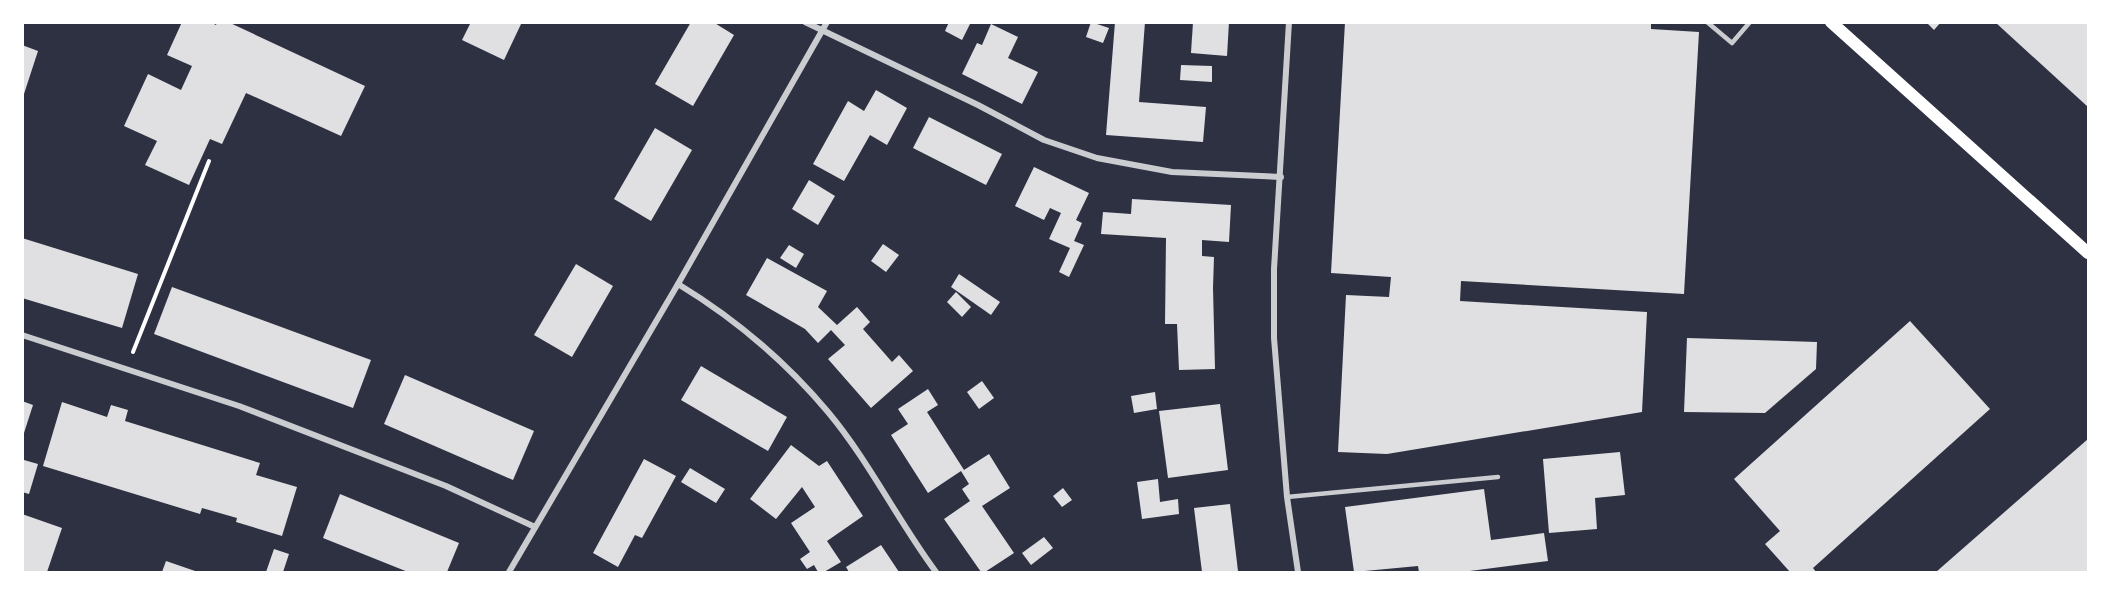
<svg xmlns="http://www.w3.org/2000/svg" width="2111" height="595" font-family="Commissioner,sans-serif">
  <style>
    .building { fill: #e0e0e3 }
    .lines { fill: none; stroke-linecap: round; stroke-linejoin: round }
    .path { stroke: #fff; stroke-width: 4 }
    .service { stroke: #caccd0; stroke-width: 4.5 }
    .minor { stroke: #caccd0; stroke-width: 6 }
    .secondary { stroke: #fff; stroke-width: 12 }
  </style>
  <rect width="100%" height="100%" fill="#2d3142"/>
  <g class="building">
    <polygon points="182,22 210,22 216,25 217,22 228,22 365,86 341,136 246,93 222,144 210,139 189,185 145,165 157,141 124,126 148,74 181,90 192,66 167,55"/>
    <polygon points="471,22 522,22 504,60 462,40"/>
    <polygon points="691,22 713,22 734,35 693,106 655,84"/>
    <polygon points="949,22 971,22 962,40 945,31"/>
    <polygon points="1091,22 1109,28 1103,43 1086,37"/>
    <polygon points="1115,22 1145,22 1139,102 1206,107 1203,142 1106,135"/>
    <polygon points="1193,22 1229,22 1227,56 1191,53"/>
    <polygon points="1345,22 1651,22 1651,29 1699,32 1684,294 1461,281 1460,301 1647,312 1642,412 1387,454 1338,452 1346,295 1389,297 1391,277 1331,273"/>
    <polygon points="1926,22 1941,22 1934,30"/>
    <polygon points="1995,22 2088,22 2088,107"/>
    <polygon points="991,24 1018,37 1008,58 1038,72 1022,104 962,74 977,43 982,45"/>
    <polygon points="22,45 38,51 23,97 22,97"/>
    <polygon points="1181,65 1212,66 1212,82 1180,80"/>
    <polygon points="876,90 907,108 887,145 870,135 844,181 813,164 848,101 864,111"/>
    <polygon points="929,117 1002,154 986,185 913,148"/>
    <polygon points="655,128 692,150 651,221 614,199"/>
    <polygon points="1034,167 1089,193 1076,220 1082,223 1074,241 1084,245 1069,277 1059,272 1070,248 1049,239 1061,213 1050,208 1044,220 1015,206"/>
    <polygon points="809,180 835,196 818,225 792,209"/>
    <polygon points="1132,199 1231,205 1229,242 1202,240 1202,256 1214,257 1213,288 1215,369 1179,370 1177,324 1165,324 1166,238 1101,234 1103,212 1131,214"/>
    <polygon points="22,238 138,274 122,328 22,298"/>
    <polygon points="883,244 899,255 886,272 871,261"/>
    <polygon points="789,245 804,254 796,268 780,258"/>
    <polygon points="767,258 827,291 818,307 837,325 857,307 870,322 863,329 885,354 892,362 899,355 913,371 871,408 828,359 845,345 831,330 818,343 805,329 746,295"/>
    <polygon points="576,264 613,286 572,357 534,335"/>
    <polygon points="959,274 1000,302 991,315 951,287"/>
    <polygon points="172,287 371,360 353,408 154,334"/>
    <polygon points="956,292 971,307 962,317 947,302"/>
    <polygon points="1910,321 1990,409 1813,568 1816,572 1790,572 1765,544 1780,531 1734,479"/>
    <polygon points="1687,338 1817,342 1816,369 1765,413 1684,412"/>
    <polygon points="701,366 787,417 768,451 681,400"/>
    <polygon points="405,375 534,431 513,480 384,424"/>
    <polygon points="982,381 994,398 979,409 967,392"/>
    <polygon points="928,389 938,405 927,412 964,470 989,454 1010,488 982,506 1014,553 985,572 981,572 944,519 970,501 962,489 969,484 961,471 928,493 891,435 908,424 898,409"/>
    <polygon points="1155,392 1157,409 1134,413 1131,396"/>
    <polygon points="22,401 33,405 23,436 22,436"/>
    <polygon points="62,402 107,417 111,405 128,410 125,421 260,463 256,475 297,487 282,536 236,522 237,518 202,508 200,514 43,466"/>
    <polygon points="1220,404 1228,470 1168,478 1159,411"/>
    <polygon points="2088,439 2088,572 1936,572"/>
    <polygon points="791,445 819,466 827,461 863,516 827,541 841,562 824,572 818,572 814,565 807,569 800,559 810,552 791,523 815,507 802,487 776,519 750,499"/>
    <polygon points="1620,452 1625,495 1595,498 1597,529 1549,533 1543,459"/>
    <polygon points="644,459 676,476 642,538 635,535 618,567 593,553"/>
    <polygon points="24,460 38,464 29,494 22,492"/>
    <polygon points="690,468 725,489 716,503 681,482"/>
    <polygon points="1158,479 1160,502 1178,499 1179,514 1142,519 1137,482"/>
    <polygon points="1063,488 1072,500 1062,507 1053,496"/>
    <polygon points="1484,489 1491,540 1544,533 1548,561 1462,572 1419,572 1418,566 1354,572 1345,507"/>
    <polygon points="340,494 459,543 447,572 408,572 323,538"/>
    <polygon points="1230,504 1238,571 1202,572 1194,508"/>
    <polygon points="22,514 62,528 47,572 22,572"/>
    <polygon points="1044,537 1053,548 1031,565 1022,553"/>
    <polygon points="881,545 899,572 849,572 846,567"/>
    <polygon points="274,549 289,554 283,572 266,572"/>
    <polygon points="166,561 198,572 162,572"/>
  </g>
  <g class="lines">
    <polyline class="path" points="133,352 209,161"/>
    <g class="service">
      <polyline points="1707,22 1732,43 1750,22"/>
      <polyline points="1287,497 1498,477"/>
    </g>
    <g class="minor">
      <polyline points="805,22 978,105 1044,140 1097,158 1172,172 1281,177"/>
      <polyline points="1289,22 1274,269 1274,338 1287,497 1298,572"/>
      <path d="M678,284C734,318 786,362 828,412C869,461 898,521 936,572"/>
      <polyline points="22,335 239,406 446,486 535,527"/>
      <polyline points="509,572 678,284 827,22"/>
    </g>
    <polyline class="secondary" points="1831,22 2088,253"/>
  </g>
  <rect width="2111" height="595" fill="none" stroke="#ffffff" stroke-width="48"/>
</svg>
